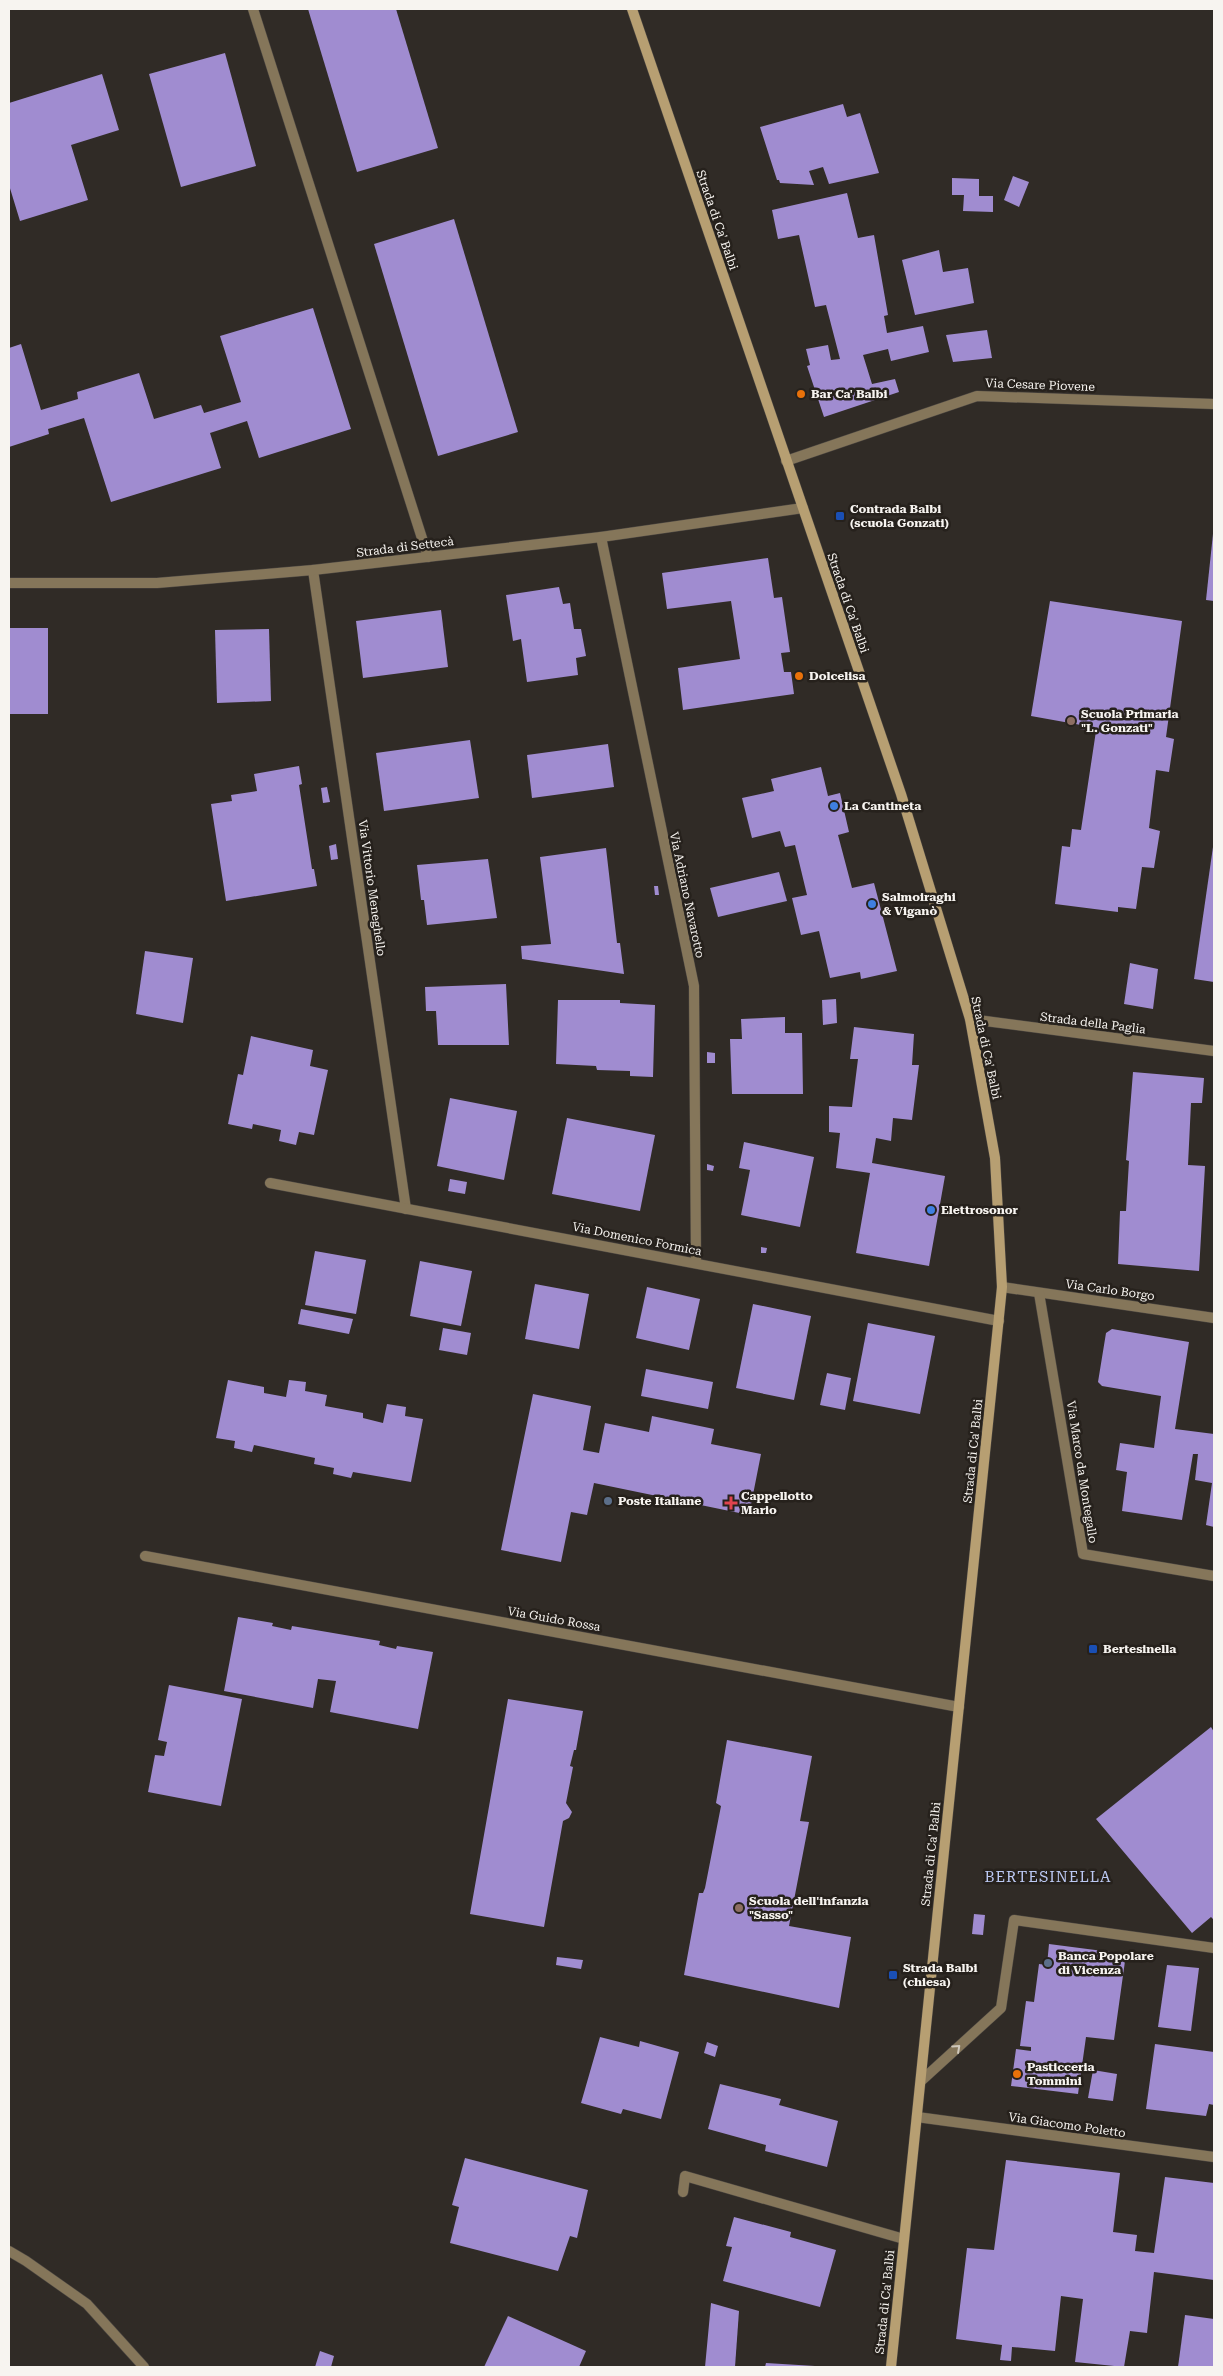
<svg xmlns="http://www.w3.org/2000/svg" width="1223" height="2376" font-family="'Roboto Serif',serif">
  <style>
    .building { fill: #a08cd0 }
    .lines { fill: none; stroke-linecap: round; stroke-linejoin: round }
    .minor-casing { stroke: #4c4742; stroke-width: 11 }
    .secondary-casing { stroke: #4c4742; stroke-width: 11 }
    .minor { stroke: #85765a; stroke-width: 10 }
    .secondary { stroke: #b79f72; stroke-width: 10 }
    .oneway { stroke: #cfc8bc }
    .food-dot { fill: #e8710a; stroke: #26211c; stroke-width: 2 }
    .transit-dot { fill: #1a4fb4; stroke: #26211c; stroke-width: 2 }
    .education-dot { fill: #8d6e63; stroke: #26211c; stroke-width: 2 }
    .shop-dot { fill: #3f7fe0; stroke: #26211c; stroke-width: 2 }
    .service-dot { fill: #5c6f8a; stroke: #26211c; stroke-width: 2 }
    .health-dot { fill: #e0444e; stroke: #26211c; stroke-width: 2 }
    .labels { text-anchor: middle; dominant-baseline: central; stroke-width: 5; stroke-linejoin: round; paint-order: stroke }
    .street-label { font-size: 12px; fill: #f7f4f0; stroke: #26211c }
    .poi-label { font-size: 12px; font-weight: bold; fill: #f7f4f0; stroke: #26211c; text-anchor: start }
    .quarter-label { font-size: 15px; letter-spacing: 1px; fill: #bcc9f3; stroke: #26211c }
  </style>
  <rect width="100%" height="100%" fill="#302b26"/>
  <g class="building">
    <polygon points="308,9 396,9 438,148 357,172"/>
    <polygon points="225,53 256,166 181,187 149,74"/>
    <polygon points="102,74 119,130 71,145 88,200 20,221 9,185 9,103"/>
    <polygon points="843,104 847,117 860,113 879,173 829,184 823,167 809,171 814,185 780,183 779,180 777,180 760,127"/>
    <polygon points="1013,176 1029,182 1019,207 1004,200"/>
    <polygon points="952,178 979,179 979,196 993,196 993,212 963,211 964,195 952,195"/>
    <polygon points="847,193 858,238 874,235 888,315 884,316 887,333 923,326 929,352 891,361 888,349 863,355 872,384 895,379 899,392 824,417 807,366 810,365 806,349 828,345 831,360 840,359 826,305 815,307 799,235 778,239 772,210"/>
    <polygon points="454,219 518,432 438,456 374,244"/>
    <polygon points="939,250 943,272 968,268 974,303 915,315 902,260"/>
    <polygon points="313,308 351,429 259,458 247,421 210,433 221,468 111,502 84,418 48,429 49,434 9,447 9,348 21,344 41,410 78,399 77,392 139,373 154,419 201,405 204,413 241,402 220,336"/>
    <polygon points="987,330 992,358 953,362 946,335"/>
    <polygon points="1213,534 1214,534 1214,601 1206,600"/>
    <polygon points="768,558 774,598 782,597 790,652 781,653 784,672 791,672 794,694 683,710 678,668 740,659 731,601 667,609 662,573"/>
    <polygon points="559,587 563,604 570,603 574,629 581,629 586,656 576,658 578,675 527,682 521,639 513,641 506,595"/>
    <polygon points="1050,601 1182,621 1166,737 1174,739 1169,772 1156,770 1149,828 1160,831 1154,868 1142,867 1136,909 1118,907 1118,912 1055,904 1062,846 1070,847 1072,829 1081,830 1096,731 1080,729 1081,725 1031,716"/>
    <polygon points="441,610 448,667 363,678 356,621"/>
    <rect x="9" y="628" width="39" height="86"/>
    <polygon points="269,629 271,701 217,703 215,630"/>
    <polygon points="470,740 479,798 384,811 376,753"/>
    <polygon points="608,744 614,787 532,798 527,755"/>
    <polygon points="299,766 302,784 299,785 312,869 314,869 317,886 226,901 211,804 232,801 231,795 257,791 254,774"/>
    <polygon points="821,767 828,796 840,793 849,832 838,835 852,888 874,883 897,971 861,979 860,972 830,978 819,931 801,935 792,898 807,895 795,845 785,847 780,831 752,838 742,798 774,791 771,779"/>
    <polygon points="327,787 330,802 323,803 321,788"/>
    <polygon points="336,844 338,859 331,860 329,846"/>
    <polygon points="1213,847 1214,847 1214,982 1194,979"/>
    <polygon points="606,848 617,943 620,943 624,974 522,959 521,946 551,944 540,857"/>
    <polygon points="488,859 497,918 427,925 424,900 421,900 417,865"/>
    <polygon points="779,872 787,901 718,917 710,888"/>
    <polygon points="654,886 658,886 659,895 655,895"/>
    <polygon points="145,951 193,958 183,1023 136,1014"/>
    <polygon points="1130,963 1158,969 1153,1009 1124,1004"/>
    <polygon points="506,984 509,1045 438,1045 436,1011 426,1011 425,987"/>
    <polygon points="836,999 837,1023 823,1025 822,1000"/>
    <polygon points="558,1000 620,1000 620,1003 655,1005 653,1077 630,1076 630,1071 597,1070 596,1066 556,1064"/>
    <polygon points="785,1017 785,1033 802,1033 803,1094 732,1094 730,1039 742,1039 741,1019"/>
    <polygon points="854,1027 914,1034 912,1065 919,1065 912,1120 893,1118 891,1141 876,1138 872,1163 945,1176 929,1266 856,1253 870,1173 836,1168 840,1133 829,1132 829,1106 852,1107 858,1059 850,1059"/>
    <polygon points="251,1036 313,1050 310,1066 328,1070 314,1135 299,1132 296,1145 279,1141 281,1130 253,1124 252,1129 228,1124 238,1074 243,1075"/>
    <polygon points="707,1052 715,1053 715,1063 707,1063"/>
    <polygon points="1133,1072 1204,1078 1202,1103 1191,1103 1188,1165 1205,1166 1199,1271 1118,1264 1120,1211 1126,1211 1129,1161 1126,1160"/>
    <polygon points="450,1098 517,1111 504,1180 437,1166"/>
    <polygon points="567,1118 655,1135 640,1211 552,1194"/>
    <polygon points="744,1142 814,1157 800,1227 741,1215 750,1170 739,1168"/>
    <polygon points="707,1164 714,1166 713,1171 707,1170"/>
    <polygon points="450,1179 467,1182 465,1194 448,1191"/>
    <polygon points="761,1247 767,1248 766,1253 761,1253"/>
    <polygon points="315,1251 366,1260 356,1314 305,1305"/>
    <polygon points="420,1261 472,1271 461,1326 410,1316"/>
    <polygon points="535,1284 589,1294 579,1349 525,1339"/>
    <polygon points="647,1287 700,1299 689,1350 636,1338"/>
    <polygon points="753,1304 811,1316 794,1400 736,1388"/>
    <polygon points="301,1309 353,1319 349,1334 298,1324"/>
    <polygon points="868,1323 935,1336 920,1414 853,1401"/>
    <polygon points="443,1328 471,1333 467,1355 439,1350"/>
    <polygon points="1112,1329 1189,1342 1175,1429 1214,1434 1214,1527 1206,1525 1212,1483 1195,1480 1198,1454 1193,1454 1182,1520 1122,1511 1127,1472 1116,1470 1120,1443 1154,1448 1161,1396 1102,1386 1098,1382 1106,1333"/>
    <polygon points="646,1369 713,1382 708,1409 641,1396"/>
    <polygon points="827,1373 851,1378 845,1410 820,1405"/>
    <polygon points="228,1380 264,1387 264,1393 286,1397 289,1380 306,1382 305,1391 327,1395 325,1406 363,1413 363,1418 383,1423 387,1404 406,1407 405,1416 423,1419 411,1482 353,1472 351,1478 333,1474 334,1468 314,1464 315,1458 254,1445 252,1452 234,1448 235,1441 216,1438"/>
    <polygon points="533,1394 591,1406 583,1450 599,1453 605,1423 649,1432 652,1416 714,1429 711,1444 761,1454 749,1515 594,1483 587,1515 571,1512 561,1562 501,1550"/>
    <polygon points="238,1617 273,1623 272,1626 291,1630 292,1626 380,1641 379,1645 396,1649 397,1646 433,1652 418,1729 330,1712 336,1681 318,1679 313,1708 224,1691"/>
    <polygon points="169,1685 242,1699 221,1806 148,1792 155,1755 164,1756 167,1742 158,1740"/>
    <polygon points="508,1699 583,1711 576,1750 574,1750 570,1766 573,1767 566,1803 572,1812 569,1818 563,1821 544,1927 470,1914"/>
    <polygon points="1211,1727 1214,1732 1214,1920 1211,1917 1192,1933 1096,1819"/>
    <polygon points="727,1740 812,1756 800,1821 809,1822 789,1926 851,1937 839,2008 684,1975 699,1893 703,1893 705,1888 721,1806 716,1803"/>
    <polygon points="974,1914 985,1915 983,1935 972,1934"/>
    <polygon points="1049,1944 1126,1954 1114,2040 1086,2037 1078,2094 1011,2086 1016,2049 1031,2051 1031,2047 1020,2046 1026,2001 1034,2002 1039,1964 1047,1965"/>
    <polygon points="557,1957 583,1960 581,1969 556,1965"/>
    <polygon points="1167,1965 1199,1968 1191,2031 1158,2027"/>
    <polygon points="600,2037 639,2047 640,2041 679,2052 661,2119 623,2109 621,2114 581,2103"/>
    <polygon points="707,2042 718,2046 715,2057 704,2053"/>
    <polygon points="1155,2044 1214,2052 1214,2105 1209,2104 1206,2116 1146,2109"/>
    <polygon points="1093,2070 1117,2074 1113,2101 1088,2098"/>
    <polygon points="720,2084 781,2099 779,2105 838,2121 827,2167 765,2151 766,2145 708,2129"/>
    <polygon points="465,2158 588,2190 577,2238 570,2236 558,2271 450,2243 459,2207 452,2205"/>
    <polygon points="1006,2160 1120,2173 1113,2232 1137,2235 1135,2251 1154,2253 1165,2177 1214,2183 1214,2280 1154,2272 1147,2333 1130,2331 1124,2367 1075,2362 1083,2299 1061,2296 1055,2351 1012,2347 1011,2361 1000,2360 1002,2345 956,2339 967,2248 994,2250"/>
    <polygon points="734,2217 791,2232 790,2237 836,2250 820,2307 723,2281 732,2247 726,2246"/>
    <polygon points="711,2303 739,2311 735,2367 705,2367"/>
    <polygon points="1185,2315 1214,2319 1214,2367 1178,2367"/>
    <polygon points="508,2316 586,2351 579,2367 484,2367"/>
    <polygon points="320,2351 334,2356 331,2367 315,2367"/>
    <polygon points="766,2363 815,2366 815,2367 765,2367"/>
  </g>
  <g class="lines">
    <defs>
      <g id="minor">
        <polyline points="253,9 428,557"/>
        <polyline points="786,461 977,396 1214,404"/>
        <polyline points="601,537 694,986 696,1263"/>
        <polyline points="313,570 406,1209"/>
        <polyline points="9,583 157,583 313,570 601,537 803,508"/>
        <polyline points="970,1019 1214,1051"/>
        <polyline points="270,1183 999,1321"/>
        <polyline points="1002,1287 1214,1318"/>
        <polyline points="1039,1293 1083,1554 1214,1576"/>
        <polyline points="145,1556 959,1707"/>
        <polyline points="921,2081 1001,2008 1014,1920 1214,1948"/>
        <polyline points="917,2117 1214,2157"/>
        <polyline points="683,2192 685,2176 904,2239"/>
        <polyline points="9,2251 26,2261 87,2304 144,2367"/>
      </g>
      <polyline id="secondary" points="632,9 901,794 970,1019 995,1158 1002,1287 891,2367"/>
    </defs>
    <use href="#minor" class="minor-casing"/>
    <use href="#secondary" class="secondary-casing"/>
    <use href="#minor" class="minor"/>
    <use href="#secondary" class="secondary"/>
  </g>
  <defs><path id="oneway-chevron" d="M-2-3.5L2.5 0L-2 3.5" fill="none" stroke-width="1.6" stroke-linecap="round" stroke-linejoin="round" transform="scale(1.25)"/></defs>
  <use class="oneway" href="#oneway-chevron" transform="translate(957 2048) rotate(-42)"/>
  <g class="food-dot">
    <circle cx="801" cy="394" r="5"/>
    <circle cx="799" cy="676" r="5"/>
    <circle cx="1017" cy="2074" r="5"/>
  </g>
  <g class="transit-dot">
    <rect x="835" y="511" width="10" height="10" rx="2.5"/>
    <rect x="1088" y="1644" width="10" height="10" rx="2.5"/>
    <rect x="888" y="1970" width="10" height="10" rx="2.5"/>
  </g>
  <g class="education-dot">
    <circle cx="1071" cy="721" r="5"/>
    <circle cx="739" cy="1908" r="5"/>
  </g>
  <g class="shop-dot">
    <circle cx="834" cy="806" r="5"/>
    <circle cx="872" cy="904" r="5"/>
    <circle cx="931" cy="1210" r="5"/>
  </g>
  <g class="service-dot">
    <circle cx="608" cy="1501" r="5"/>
    <circle cx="1048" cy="1963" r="5"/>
  </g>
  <path class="health-dot" d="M728.5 1495.5h5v5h5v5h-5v5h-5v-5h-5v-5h5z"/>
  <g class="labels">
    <g class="street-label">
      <text transform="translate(717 220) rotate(71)">Strada di Ca' Balbi</text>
      <text transform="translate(1040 385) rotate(2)">Via Cesare Piovene</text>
      <text transform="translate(405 547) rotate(-7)">Strada di Settecà</text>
      <text transform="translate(848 603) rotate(71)">Strada di Ca' Balbi</text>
      <text transform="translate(372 888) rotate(82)">Via Vittorio Meneghello</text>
      <text transform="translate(687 895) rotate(78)">Via Adriano Navarotto</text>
      <text transform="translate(1093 1023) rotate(7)">Strada della Paglia</text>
      <text transform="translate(986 1048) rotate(78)">Strada di Ca' Balbi</text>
      <text transform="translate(637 1239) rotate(11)">Via Domenico Formica</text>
      <text transform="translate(1110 1290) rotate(8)">Via Carlo Borgo</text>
      <text transform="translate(973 1451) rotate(-84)">Strada di Ca' Balbi</text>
      <text transform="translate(1082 1472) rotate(81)">Via Marco da Montegallo</text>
      <text transform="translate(554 1619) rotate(10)">Via Guido Rossa</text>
      <text transform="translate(931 1854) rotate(-84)">Strada di Ca' Balbi</text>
      <text transform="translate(1067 2125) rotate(8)">Via Giacomo Poletto</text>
      <text transform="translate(885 2302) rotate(-84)">Strada di Ca' Balbi</text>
    </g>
    <g class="poi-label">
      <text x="811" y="394">Bar Ca' Balbi</text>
      <text x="850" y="509">Contrada Balbi<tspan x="850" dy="14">(scuola Gonzati)</tspan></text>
      <text x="809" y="676">Dolcelisa</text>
      <text x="1081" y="714">Scuola Primaria<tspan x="1081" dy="14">"L. Gonzati"</tspan></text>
      <text x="844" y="806">La Cantineta</text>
      <text x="882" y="897">Salmoiraghi<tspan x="882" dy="14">&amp; Viganò</tspan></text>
      <text x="941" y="1210">Elettrosonor</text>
      <text x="741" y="1496">Cappellotto<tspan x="741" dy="14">Mario</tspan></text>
      <text x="618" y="1501">Poste Italiane</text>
      <text x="1103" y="1649">Bertesinella</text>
      <text x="749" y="1901">Scuola dell'infanzia<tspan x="749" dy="14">"Sasso"</tspan></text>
      <text x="1058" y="1956">Banca Popolare<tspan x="1058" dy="14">di Vicenza</tspan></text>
      <text x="903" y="1968">Strada Balbi<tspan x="903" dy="14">(chiesa)</tspan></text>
      <text x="1027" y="2067">Pasticceria<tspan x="1027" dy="14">Tommini</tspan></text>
    </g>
    <g class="quarter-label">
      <text x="1048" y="1877">BERTESINELLA</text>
    </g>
  </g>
  <rect width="1223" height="2376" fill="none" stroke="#f7f4f0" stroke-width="20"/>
</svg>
